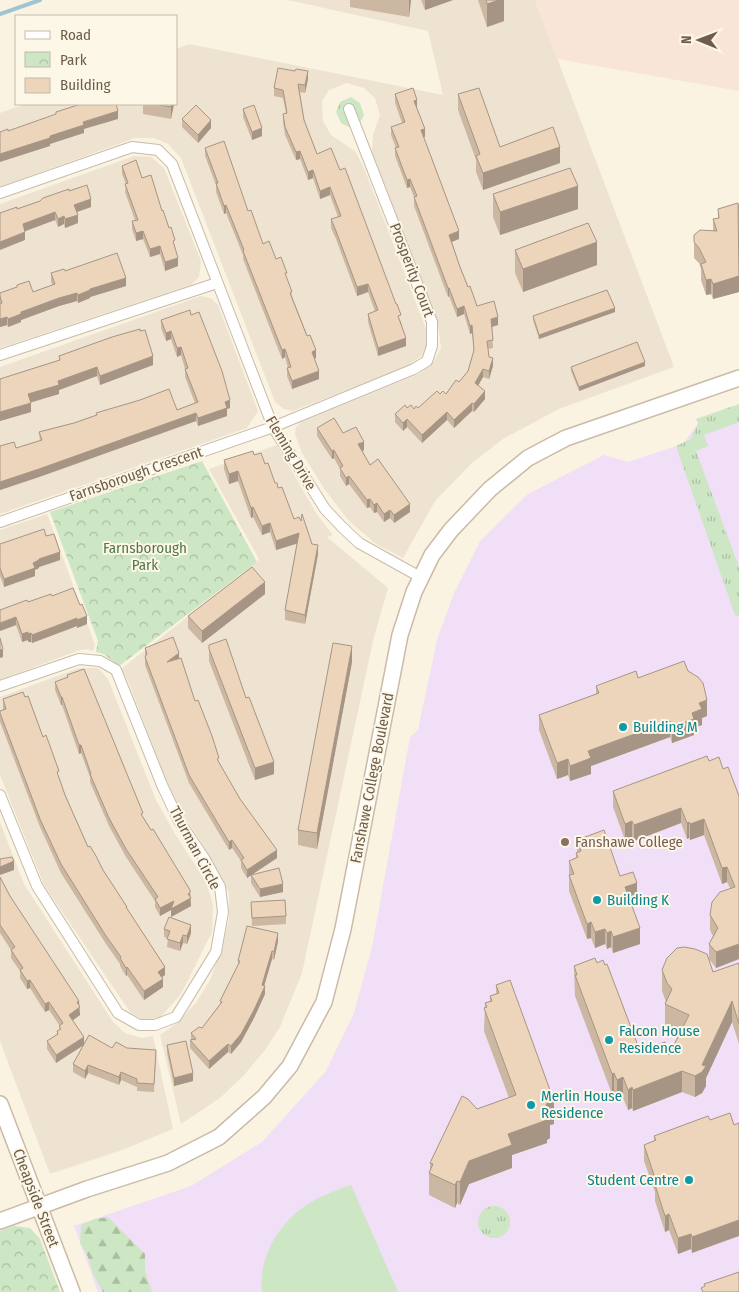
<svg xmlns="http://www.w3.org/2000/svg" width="739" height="1292" font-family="'Fira Sans Condensed',sans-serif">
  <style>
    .residential { fill: #eee3d0 }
    .commercial { fill: #f9e5d7 }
    .education { fill: #f0dff6 }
    .grass { fill: url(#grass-tufts) }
    .forest { fill: url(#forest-firs) }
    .park { fill: url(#park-crowns) }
    .garden { fill: #cde6c3 }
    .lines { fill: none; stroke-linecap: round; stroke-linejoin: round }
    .stream { stroke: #a0c5d2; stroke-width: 4 }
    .street-casing { stroke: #c9bbaa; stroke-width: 12 }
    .secondary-casing { stroke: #cabaa6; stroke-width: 18 }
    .street { stroke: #fff; stroke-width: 10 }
    .secondary { stroke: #fff; stroke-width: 15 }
    .wall { fill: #ccb7a2 }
    .shaded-wall { fill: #a69584 }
    .building { fill: #edd5bc; stroke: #a69584 }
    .culture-dot { fill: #0f9aa8; stroke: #fdf7e8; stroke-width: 2 }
    .education-dot { fill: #8d6e63; stroke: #fdf7e8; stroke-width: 2 }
    .labels { text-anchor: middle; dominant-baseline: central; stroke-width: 4; stroke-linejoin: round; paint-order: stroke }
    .street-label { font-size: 15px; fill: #6f5c4b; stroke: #fdf7e8 }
    .park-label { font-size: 15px; fill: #517a47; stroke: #fdf7e8 }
    .culture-label { font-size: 15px; fill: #0d838f; stroke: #fdf7e8; text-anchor: start }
    .education-label { font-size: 15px; fill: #785e54; stroke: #fdf7e8; text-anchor: start }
  </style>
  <defs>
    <pattern id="grass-tufts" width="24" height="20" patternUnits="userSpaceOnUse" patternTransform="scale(1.25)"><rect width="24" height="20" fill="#cde6c3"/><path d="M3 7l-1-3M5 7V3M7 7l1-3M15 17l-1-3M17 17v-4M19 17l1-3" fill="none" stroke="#abbea0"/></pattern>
    <pattern id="forest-firs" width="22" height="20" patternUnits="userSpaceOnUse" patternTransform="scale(1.25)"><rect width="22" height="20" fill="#cde6c3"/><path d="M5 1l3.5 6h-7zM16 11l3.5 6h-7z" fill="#abbea0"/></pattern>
    <pattern id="park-crowns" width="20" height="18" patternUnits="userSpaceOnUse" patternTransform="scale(1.25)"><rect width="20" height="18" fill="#cde6c3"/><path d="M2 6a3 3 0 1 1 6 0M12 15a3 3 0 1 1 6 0" fill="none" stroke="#abbea0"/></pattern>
  </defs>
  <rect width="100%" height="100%" fill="#faf3e2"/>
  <g class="residential">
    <polygon points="288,0 535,0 674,367 559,409 503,439 472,463 435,501 403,558 376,544 349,521 325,490 302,453 295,434 296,427 301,422 419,374 433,363 441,348 438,325 372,152 373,135 380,115 375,98 364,88 347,83 329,90 322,101 323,121 331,135 355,151 364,168 426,329 427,345 421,356 406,367 293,411 284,409 275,402 181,158 168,144 154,138 135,138 0,187 0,113 26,104 176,104 176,49 189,44 443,95 428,31"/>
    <polygon points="134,156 151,157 164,168 201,261 199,277 191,285 0,348 0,204"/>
    <polygon points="201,296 211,298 218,305 258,411 247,428 0,514 0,367"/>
    <polygon points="277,445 316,513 333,535 327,537 388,588 373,641 302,973 280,1027 265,1050 244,1075 220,1098 181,1124 160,1035 177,1023 196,1003 210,980 223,946 229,919 229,893 206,850 174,801 128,681 121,669 257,562 259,559 209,469"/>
    <polygon points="47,514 95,645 93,651 86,649 77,651 0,680 0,530"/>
    <polygon points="79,668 98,668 108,679 156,800 175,834 206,882 213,905 212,932 181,994 160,1018 143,1020 130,1012 44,885 0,775 0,697"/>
    <polygon points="0,822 24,884 113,1022 125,1033 142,1038 153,1036 173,1129 122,1150 50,1174 0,1041"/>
  </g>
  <polygon class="commercial" points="535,0 739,0 739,91 557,59"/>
  <polygon class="education" points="739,411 739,1292 98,1292 74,1226 191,1186 262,1142 326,1071 354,1013 372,947 410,737 418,730 437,640 454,593 480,541 528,494 604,455 628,462 683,444 696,426"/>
  <g class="grass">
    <polygon points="351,97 360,103 364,115 359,124 351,128 341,123 336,112 340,102"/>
    <polygon points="739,404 739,422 704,435 708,446 696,451 739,567 739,616 735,615 676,446 691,439 698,423 696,419"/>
    <circle cx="494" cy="1222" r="16"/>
  </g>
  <polygon class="forest" points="108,1217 145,1254 145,1271 152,1292 103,1292 93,1274 88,1257 80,1243 81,1225 95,1219"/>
  <g class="park">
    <polygon points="202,461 257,562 119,666 104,654 96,652 98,641 50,512"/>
    <polygon points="14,1226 30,1228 40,1239 60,1292 0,1292 0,1231"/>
  </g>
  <path class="garden" d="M351,1185L398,1292H262C258,1257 279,1223 308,1204C321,1196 336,1190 351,1185Z"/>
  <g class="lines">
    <polyline class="stream" points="0,14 40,0"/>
    <defs>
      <g id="street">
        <polyline points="0,193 132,147 158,150 172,164 273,427 325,509 342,527 359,543 422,578"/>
        <polyline points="0,355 217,283"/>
        <polyline points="0,522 273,427 414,369 427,361 432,346 432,322 349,109"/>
        <polyline points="0,686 79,659 100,661 116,670 162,785 179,821 204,858 220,887 223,912 216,952 176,1017 155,1025 139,1025 118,1013 37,886 0,795"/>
      </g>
      <g id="secondary">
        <polyline points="0,1104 72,1292"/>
        <polyline points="0,1221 87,1189 168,1163 219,1137 264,1097 290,1066 324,1002 343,929 400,635 414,592 432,555 451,530 490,489 528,458 566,438 739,378"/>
      </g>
    </defs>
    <use href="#street" class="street-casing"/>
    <use href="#secondary" class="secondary-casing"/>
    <use href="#street" class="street"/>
    <use href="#secondary" class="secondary"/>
  </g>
  <g class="wall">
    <polygon points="350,0 411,0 409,17 350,7"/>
    <polygon points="421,0 453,0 425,10"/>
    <polygon points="478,0 504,0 504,21 487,27"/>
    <polygon points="308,79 305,93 300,92 304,120 317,154 401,322 406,346 378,356 368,322 368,314 375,311 368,292 357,296 336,239 331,228 331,219 338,217 330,195 320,199 313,178 308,180 300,159 296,160 285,135 283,122 283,114 286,113 283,98 274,96 274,88"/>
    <polygon points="395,94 417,108 425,137 423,137 459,239 452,242 460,267 468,287 477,306 498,325 492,327 493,348 488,349 489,357 493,366 489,379 483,377 478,386 485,399 474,412 472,411 454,428 447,420 422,443 407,427 403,431 395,422 395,414 407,408 418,408 440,394 446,394 459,382 468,371 474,352 472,333 470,334 464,314 457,317 449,296 448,297 414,206 414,197 410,187 407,188 395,156 395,148 396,148 391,135 391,127 402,123 395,103"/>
    <polygon points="458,94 500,147 560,163 483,190 476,172 476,160 458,110"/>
    <polygon points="143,104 174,104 171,119 143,114"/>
    <polygon points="243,109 262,136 252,140 243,117"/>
    <polygon points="182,119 211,128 198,143 182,127"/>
    <polygon points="205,148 248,211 263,244 276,259 287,280 292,296 316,358 314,359 319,379 292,389 287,376 287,368 288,368 285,357 282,359 243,259 243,255 226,213 224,214 216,192 216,185 205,156"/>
    <polygon points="122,166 142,178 162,211 175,248 178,266 165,271 160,254 150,257 143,239 136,241 132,229 132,221 135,220 125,192 126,184 122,174"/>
    <polygon points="69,191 91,207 77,212 78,223 65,228 64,224 58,227 55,220 25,231 25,240 17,209"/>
    <polygon points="493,194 578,209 500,235 493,217"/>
    <polygon points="739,204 739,293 739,292 713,299 711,294 706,295 701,280 701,269 699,263 694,258 694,242 713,231 713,219 718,218 718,209"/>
    <polygon points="515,250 597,265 523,292 515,273"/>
    <polygon points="65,271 126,286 90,297 90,298 78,303 77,301 59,306 21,320 21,322 8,327 7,325 0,327 0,293 17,287 17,285 33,292 52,285 51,281 51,273"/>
    <polygon points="615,312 539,339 533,320 533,316"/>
    <polygon points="161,320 230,408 227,409 227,416 198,426 196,421 39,477 0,490 0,446 16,448 40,441 39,432 74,423 96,415 96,413 177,410 195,403 185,377 185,369 181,355 177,357 171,339 166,341 161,328"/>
    <polygon points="59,356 153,365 100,385 97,376 59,390 59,394 30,403 31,412 0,421 0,379 59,360"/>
    <polygon points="645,366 579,391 571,371 571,367"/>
    <polygon points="317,428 343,433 364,450 362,451 370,465 410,512 394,523 390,518 384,522 377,512 374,513 370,507 367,508 349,484 346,486 340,476 340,469 334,458 332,459 317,436"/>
    <polygon points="254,455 265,464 294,519 312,544 318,554 305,624 285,620 285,610 297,543 276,550 270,532 262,535 253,517 251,518 238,481 229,484 224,469 224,460"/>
    <polygon points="0,544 60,560 39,567 39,568 35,570 35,576 4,587 0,576"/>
    <polygon points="265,594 202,643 188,628 188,616"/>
    <polygon points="52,596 87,624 77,628 77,626 32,643 31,642 28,642 28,640 22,642 16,625 0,631 28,602"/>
    <polygon points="209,645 274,774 255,780 209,661"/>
    <polygon points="145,648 179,658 195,701 219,763 240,799 277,858 247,878 241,868 241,861 232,848 229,850 189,783 145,665"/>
    <polygon points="352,662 317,849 298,845 298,830"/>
    <polygon points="67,675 143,818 190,890 191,906 171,917 171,910 160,916 155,907 155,901 126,857 109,826 90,782 90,777 81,753 79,754 62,705 61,705 55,690 55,682 67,677"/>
    <polygon points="638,678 707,716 702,718 702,725 694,728 694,735 672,743 670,737 591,766 591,774 570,781 568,775 557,779 539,730 539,715 596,694 596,686"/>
    <polygon points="3,699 59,779 65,795 88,847 103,870 127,909 165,975 162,977 163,987 144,1000 127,975 126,976 120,966 120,964 106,944 61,873 40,827 0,722 0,711 3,710"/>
    <polygon points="709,761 723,769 728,767 739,959 716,968 709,959 709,944 713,936 710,930 710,915 730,888 727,882 722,884 704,835 690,840 689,838 687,839 681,823 634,841 632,837 625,840 613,807 613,791"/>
    <polygon points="577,840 620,876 637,899 630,901 640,944 613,953 611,947 607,949 605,944 595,948 591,938 587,939 569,891 569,861 576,858 576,853 577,852"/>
    <polygon points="251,875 283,892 260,897 251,883"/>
    <polygon points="0,877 10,896 79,1006 80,1015 73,1020 56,1063 47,1049 47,1041 57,1035 57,1031 59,1030 60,1026 49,1010 45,1012 30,988 27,989 20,978 20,971 11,958 11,950 0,933"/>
    <polygon points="251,902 286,916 286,924 252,926"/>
    <polygon points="164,929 191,933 187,944 183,943 180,951 167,947 168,938 164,937"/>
    <polygon points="278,941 274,960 272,959 264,986 265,994 254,1018 241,1042 231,1054 228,1052 209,1069 190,1048 190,1040 191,1040 191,1033 202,1028 220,1004 220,1001 238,965 238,961"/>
    <polygon points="597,963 605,965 640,1051 669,1055 680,1032 665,1025 665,1004 666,1002 662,991 662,970 713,972 739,963 739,1044 732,1022 706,1078 706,1086 702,1093 695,1097 682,1092 633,1111 632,1108 628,1110 623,1098 617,1101 614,1094 612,1094 575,996 574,966"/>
    <polygon points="496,985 554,1124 550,1125 550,1138 547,1140 547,1143 512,1155 512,1168 469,1184 460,1205 457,1203 455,1208 429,1195 429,1173 430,1169 430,1163 477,1109 509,1098 484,1031 485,1003 490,1001 490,996 496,994"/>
    <polygon points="167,1045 193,1081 174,1086 167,1053"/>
    <polygon points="112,1048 127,1048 156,1058 154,1092 137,1091 137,1087 121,1080 119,1085 88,1073 85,1079 73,1072 73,1064"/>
    <polygon points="710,1120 734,1125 692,1253 691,1249 678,1254 669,1230 665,1232 655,1201 655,1192 644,1161 644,1145 654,1141 654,1136"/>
  </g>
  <g class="shaded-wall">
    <polygon points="409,0 411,0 409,17"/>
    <polygon points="425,0 453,0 425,10"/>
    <polygon points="499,0 504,0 504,21 487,27 487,4"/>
    <polygon points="308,71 308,79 305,93 305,85"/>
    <polygon points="417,100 417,108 414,109 414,101"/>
    <polygon points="171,104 174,104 171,119"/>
    <polygon points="118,111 118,119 84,129 84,133 50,144 50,146 0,162 0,154 50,136 83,122"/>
    <polygon points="211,120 211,128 198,143 198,135"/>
    <polygon points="262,128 262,136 252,140 252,132"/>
    <polygon points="425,129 425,137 421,138 421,130"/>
    <polygon points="560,147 560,163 483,190 483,173"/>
    <polygon points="300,151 300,159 296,160 296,152"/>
    <polygon points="313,170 313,178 308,180 308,172"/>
    <polygon points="410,179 410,187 407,188 407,180"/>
    <polygon points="578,186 578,209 500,235 500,212"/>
    <polygon points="330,187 330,195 320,199 320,191"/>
    <polygon points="91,199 91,207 74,213 74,205"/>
    <polygon points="226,205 226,213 224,214 224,206"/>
    <polygon points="55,212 55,220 23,232 23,224"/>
    <polygon points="78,215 78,223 65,228 65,219"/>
    <polygon points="64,216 64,224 58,227 58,219"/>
    <polygon points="143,231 143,239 136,241 136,233"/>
    <polygon points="459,231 459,239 449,243 449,235"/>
    <polygon points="25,232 25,240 0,250 0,242"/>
    <polygon points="597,242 597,265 523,292 523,269"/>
    <polygon points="160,246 160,254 150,257 150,249"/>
    <polygon points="178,258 178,266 165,271 165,262"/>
    <polygon points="739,276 739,292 713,299 713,284"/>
    <polygon points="126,278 126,286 90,297 90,298 78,303 78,295 90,289"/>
    <polygon points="711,279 711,294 706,295 706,280"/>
    <polygon points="368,284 368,292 357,296 357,287"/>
    <polygon points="448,288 449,288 449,296 448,297"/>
    <polygon points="77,293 77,301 59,306 21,320 21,322 8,327 8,319 21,312 59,298"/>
    <polygon points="464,306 464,314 457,317 457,309"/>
    <polygon points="615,308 615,312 539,339 539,335"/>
    <polygon points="7,317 7,325 0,327 0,319"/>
    <polygon points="498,317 498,325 491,327 491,319"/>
    <polygon points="472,325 472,333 470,334 470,326"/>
    <polygon points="171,331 171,339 166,341 166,333"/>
    <polygon points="406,338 406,346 378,356 378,348"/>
    <polygon points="181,347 181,355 177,357 177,348"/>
    <polygon points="285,349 285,357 282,359 282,350"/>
    <polygon points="316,350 316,358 312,360 312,352"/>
    <polygon points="153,356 153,365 100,385 100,376"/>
    <polygon points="493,358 493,366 489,379 489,371"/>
    <polygon points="645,362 645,366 579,391 579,387"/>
    <polygon points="97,367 97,376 59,390 59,394 28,403 28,394 58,381"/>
    <polygon points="483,369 483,377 475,391 475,383"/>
    <polygon points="319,371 319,379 292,389 292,381"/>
    <polygon points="485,391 485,399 474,412 474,404"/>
    <polygon points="230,400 230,408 227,409 227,416 198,426 198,418 225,402"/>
    <polygon points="31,403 31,412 0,421 0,412"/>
    <polygon points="472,403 472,411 454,428 454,420"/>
    <polygon points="447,412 447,420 422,443 422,435"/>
    <polygon points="196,413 196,421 39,477 0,490 0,482"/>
    <polygon points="407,419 407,427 403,431 403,423"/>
    <polygon points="364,442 364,450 358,453 358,444"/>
    <polygon points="334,450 334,458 332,459 332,451"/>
    <polygon points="238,471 238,481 229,484 229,474"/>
    <polygon points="349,476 349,484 346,486 346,478"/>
    <polygon points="370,499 370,507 367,508 367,500"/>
    <polygon points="377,503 377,512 374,513 374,505"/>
    <polygon points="410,504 410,512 394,523 394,515"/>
    <polygon points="253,507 253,517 251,518 251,508"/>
    <polygon points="390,510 390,518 384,522 384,514"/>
    <polygon points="270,523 270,532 262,535 262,526"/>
    <polygon points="299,533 299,543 276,550 276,541"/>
    <polygon points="318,545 318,554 305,624 305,615"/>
    <polygon points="60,552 60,560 39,567 39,568 35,570 35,576 4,587 4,579 39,559"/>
    <polygon points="265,582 265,594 202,643 202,631"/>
    <polygon points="87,616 87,624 77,628 77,620"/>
    <polygon points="16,617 16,625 0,631 0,623"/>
    <polygon points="77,618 77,626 32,643 32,635"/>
    <polygon points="28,632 28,640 22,642 22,634"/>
    <polygon points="31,633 31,642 28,642 28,634"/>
    <polygon points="352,646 352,662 317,849 317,833"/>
    <polygon points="3,649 3,657 0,658 0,650"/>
    <polygon points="179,653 179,661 167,662"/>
    <rect x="61" y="697" width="1" height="8"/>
    <polygon points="707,700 707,716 702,718 702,725 694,728 694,735 672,743 672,727 692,713 699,703"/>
    <polygon points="670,721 670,737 591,766 591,774 570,781 570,766 588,751"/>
    <polygon points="79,745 81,745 81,753 79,754"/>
    <polygon points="568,759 568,775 557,779 557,763"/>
    <polygon points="274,762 274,774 255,780 255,768"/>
    <polygon points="681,808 681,823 634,841 634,825"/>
    <polygon points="704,819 704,835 690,840 690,824"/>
    <polygon points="632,821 632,837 625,840 625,824"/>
    <polygon points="689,822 689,838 687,839 687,823"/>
    <polygon points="232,840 232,848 229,850 229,842"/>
    <polygon points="277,850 277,858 247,878 247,870"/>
    <polygon points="14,861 14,870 0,875 0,867"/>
    <polygon points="727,867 727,882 722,884 722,868"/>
    <polygon points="637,883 637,899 625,903 625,887"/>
    <polygon points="283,884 283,892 260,897 260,889"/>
    <polygon points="190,893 191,906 171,917 171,910 160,916 160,908"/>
    <polygon points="591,922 591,938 587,939 587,924"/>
    <polygon points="191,925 191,933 187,944 187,936"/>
    <polygon points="640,928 640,944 613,953 613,937"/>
    <polygon points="605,929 605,944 595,948 595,932"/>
    <polygon points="611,931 611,947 607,949 607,933"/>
    <polygon points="278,933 278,941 274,960 274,952"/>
    <polygon points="183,935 183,943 180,951 180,943"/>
    <polygon points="739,944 739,959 716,968 716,952"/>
    <polygon points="272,951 272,959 262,993 262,985"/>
    <polygon points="127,967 127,975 126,976 126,968"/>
    <polygon points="165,967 165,975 158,980 158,972"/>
    <polygon points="163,979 163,987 144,1000 144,991"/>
    <polygon points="30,980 30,988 27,989 27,981"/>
    <polygon points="265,986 265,994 254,1018 241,1042 231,1054 231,1046"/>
    <polygon points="79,1001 80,1015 69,1023 69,1015 77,1002"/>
    <polygon points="732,1001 732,1022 706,1078 706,1086 702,1093 695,1097 695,1076 702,1065"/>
    <polygon points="49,1002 49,1010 45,1012 45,1004"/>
    <polygon points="84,1037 84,1045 56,1063 56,1055"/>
    <polygon points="228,1044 228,1052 209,1069 209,1061"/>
    <polygon points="88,1065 88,1073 85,1079 85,1071"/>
    <polygon points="682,1071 682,1092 633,1111 633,1090"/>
    <polygon points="121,1072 121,1080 119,1085 119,1077"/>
    <polygon points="193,1073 193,1081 174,1086 174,1078"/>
    <polygon points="614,1073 614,1094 612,1094 612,1074"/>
    <polygon points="623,1077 623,1098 617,1101 617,1080"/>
    <polygon points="632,1087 632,1108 628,1110 628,1090"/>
    <polygon points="554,1101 554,1124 550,1125 550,1138 547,1140 547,1143 512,1155 512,1168 469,1184 460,1205 460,1182 469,1161 508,1134 546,1104"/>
    <polygon points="457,1181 457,1203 455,1208 455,1185"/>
    <polygon points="669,1214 669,1230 665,1232 665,1216"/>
    <polygon points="739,1220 739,1236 692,1253 692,1237"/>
    <polygon points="691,1234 691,1249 678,1254 678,1238"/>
  </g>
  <g class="building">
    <polygon points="486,0 499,0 487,4"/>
    <polygon points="278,68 295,71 296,69 308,71 305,85 298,84 304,120 317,154 331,148 340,170 345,168 396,304 397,304 401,315 398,316 406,338 378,348 368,314 378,310 368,284 357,287 336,231 331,219 341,216 330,187 320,191 313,170 308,172 300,151 296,152 285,127 283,114 287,113 283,90 274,88"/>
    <polygon points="413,88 417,100 414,101 425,129 421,130 459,231 449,235 460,267 468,287 470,286 477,306 494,301 498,317 491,319 493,340 487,341 489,357 493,358 489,371 483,369 475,383 485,391 474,404 472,403 454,420 447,412 422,435 407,419 403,423 395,414 405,405 407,408 411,405 414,409 416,406 418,408 437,391 440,394 443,391 446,394 456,380 459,382 468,371 474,350 472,325 470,326 464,306 457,309 449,288 448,288 414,197 417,196 410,179 407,180 395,148 399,147 391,127 405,122 395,94"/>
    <polygon points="479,88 500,147 553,127 560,147 483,173 476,156 480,154 458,94"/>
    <polygon points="81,104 116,104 118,111 83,122 84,125 50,136 50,138 0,154 0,132 8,129 8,131 56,114 56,112"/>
    <polygon points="155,104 171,104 171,107"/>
    <polygon points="196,105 211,120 198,135 182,119"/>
    <polygon points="254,105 262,128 252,132 243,109"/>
    <polygon points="224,141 248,211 251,210 263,244 269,241 276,259 281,257 287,273 285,273 292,292 290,293 307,336 310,335 316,350 312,352 319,371 292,381 287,368 291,367 285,349 282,350 243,251 244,250 226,205 224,206 216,183 218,183 205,148"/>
    <polygon points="136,160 142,178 151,175 162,211 163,210 169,228 171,227 175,240 173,241 178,258 165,262 160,246 150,249 143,231 136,233 132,221 138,220 125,184 128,183 122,166"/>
    <polygon points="570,168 578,186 500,212 493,194"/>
    <polygon points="87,185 91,199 74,205 78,215 65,219 64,216 58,219 55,212 23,224 25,232 0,242 0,213 17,207 17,209 40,201 43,198 69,189 69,191"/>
    <polygon points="738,203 739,278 739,276 713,284 711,279 706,280 701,264 706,262 699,248 694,242 694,235 700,230 717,231 713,219 719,218 718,209"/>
    <polygon points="588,223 597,242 523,269 515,250"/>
    <polygon points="117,253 126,278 90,289 90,290 78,295 77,293 59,298 21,312 21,314 8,319 7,317 0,319 0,304 2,303 0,296 0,293 17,287 17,285 29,281 33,292 55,284 51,273 64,269 65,271"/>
    <polygon points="607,290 615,308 539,335 533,316"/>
    <polygon points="190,310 191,315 199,312 222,371 230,400 225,402 227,408 198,418 196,413 39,469 0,482 0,446 14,442 16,448 42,440 39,432 74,423 97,415 96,413 140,400 169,389 177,410 198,402 185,369 188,368 181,347 177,348 171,331 166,333 161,320"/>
    <polygon points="140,329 140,331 145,330 153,356 100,376 97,367 58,381 59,385 28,394 31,403 0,412 0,379 60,360 59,356 112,337"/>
    <polygon points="637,342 645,362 579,387 571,367"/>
    <polygon points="334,418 343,433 356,427 364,442 358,444 370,465 378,459 410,504 394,515 390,510 384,514 377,503 374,505 370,499 367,500 349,476 346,478 340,468 343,466 334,450 332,451 317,428"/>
    <polygon points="253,451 254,455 261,453 265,464 268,463 275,483 277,483 278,488 282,487 294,519 299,517 301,521 302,514 312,544 318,545 305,615 285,610 299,533 276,541 270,523 262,526 253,507 251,508 238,471 229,474 224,460"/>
    <polygon points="44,529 46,536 54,534 60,552 39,559 39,560 33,563 35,568 4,579 0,568 0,544"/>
    <polygon points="252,567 265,582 202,631 188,616"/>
    <polygon points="73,588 80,605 82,604 87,616 77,620 77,618 32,635 31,633 28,634 28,632 22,634 16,617 0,623 0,610 27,600 28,602 51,594 52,596"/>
    <polygon points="173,637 179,653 167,662 181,658 195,701 198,700 212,736 219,758 217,759 240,799 277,850 247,870 241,860 244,858 232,840 229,842 189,775 145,657 147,654 145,648"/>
    <polygon points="0,638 3,649 0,650"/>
    <polygon points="226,639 246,698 249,697 274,762 255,768 209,649 209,645"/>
    <polygon points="333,643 352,646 317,833 298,830"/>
    <polygon points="684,661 688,671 698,677 703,683 707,700 699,703 702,709 692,713 694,719 672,727 670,721 588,751 591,758 570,766 568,759 557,763 539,715 599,693 596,686 636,671 638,678"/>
    <polygon points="84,669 143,813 141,814 151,830 153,829 190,890 190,893 188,894 191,898 171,909 174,901 160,908 155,899 158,897 126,849 109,818 90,774 91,774 81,745 79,745 62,697 61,697 55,682 68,677 67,675"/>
    <polygon points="23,692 25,697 28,696 43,737 46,735 59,771 57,772 65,795 88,847 90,846 96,856 103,870 127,907 126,907 165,967 158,972 163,979 144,991 127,967 126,968 120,958 121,957 106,936 61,864 40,819 0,713 0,711 6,709 3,699"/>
    <polygon points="707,756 709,761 719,757 723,769 728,767 739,796 739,944 716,952 709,944 718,928 710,915 712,902 720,892 735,887 727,867 722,868 704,819 690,824 689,822 687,823 681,808 634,825 632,821 625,824 613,791"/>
    <polygon points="604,830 620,876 633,872 637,883 625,887 640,928 613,937 611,931 607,933 605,929 595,932 591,922 587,924 569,875 574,874 569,861 578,857 576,853 581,851 577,840"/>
    <polygon points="12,857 14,861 0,867 0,859"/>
    <polygon points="279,868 283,884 260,889 251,875"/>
    <polygon points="0,877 10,896 79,1001 77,1002 80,1007 69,1015 84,1037 56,1055 47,1041 58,1034 57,1031 61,1029 59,1026 63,1023 49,1002 45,1004 30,980 27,981 20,970 23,968 11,950 15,947 0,925"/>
    <polygon points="285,900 286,916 252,918 251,902"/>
    <polygon points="169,917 191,925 187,936 183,935 180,943 167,939 170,931 164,929"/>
    <polygon points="247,926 278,933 274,952 272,951 262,985 265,986 254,1010 241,1034 231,1046 228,1044 209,1061 190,1040 196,1039 191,1033 199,1027 202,1028 222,1002 220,1001 240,961 238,961"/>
    <polygon points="684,947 695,949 707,954 713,972 739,963 739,1024 732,1001 702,1065 706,1066 702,1072 695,1076 682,1071 633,1090 632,1087 628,1090 623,1077 617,1080 614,1073 612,1074 575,975 577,975 574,966 595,958 597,963 603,960 605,965 607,964 640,1051 665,1042 669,1055 689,1015 665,1004 672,989 667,983 662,970 667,958 677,948"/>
    <polygon points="510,980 554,1101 546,1104 550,1116 546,1117 547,1120 508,1134 512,1145 469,1161 460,1182 457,1181 455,1185 429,1173 433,1164 430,1163 462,1096 468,1099 477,1109 516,1095 484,1008 487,1007 485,1003 492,1001 490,996 499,993 496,985"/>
    <polygon points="89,1035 112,1048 116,1042 127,1048 156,1050 154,1084 137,1083 137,1079 121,1072 119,1077 88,1065 85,1071 73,1064"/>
    <polygon points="186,1041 193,1073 174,1078 167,1045"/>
    <polygon points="730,1113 734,1125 739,1123 739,1220 692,1237 691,1234 678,1238 669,1214 665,1216 655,1185 657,1184 644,1145 656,1140 654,1136 708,1116 710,1120"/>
    <polygon points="739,1272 739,1292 703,1292 701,1288 705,1286 704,1284"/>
  </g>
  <g class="culture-dot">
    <circle cx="623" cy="727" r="5"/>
    <circle cx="597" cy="900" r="5"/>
    <circle cx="609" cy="1040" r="5"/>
    <circle cx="531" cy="1105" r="5"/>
    <circle cx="689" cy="1180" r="5"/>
  </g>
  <circle class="education-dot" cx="565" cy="842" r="5"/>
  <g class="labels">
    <g class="street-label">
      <text transform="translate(412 270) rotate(69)">Prosperity Court</text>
      <text transform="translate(291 453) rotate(59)">Fleming Drive</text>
      <text transform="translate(136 474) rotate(-19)">Farnsborough Crescent</text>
      <text transform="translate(372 778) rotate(-79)">Fanshawe College Boulevard</text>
      <text transform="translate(195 848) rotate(62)">Thurman Circle</text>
      <text transform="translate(36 1198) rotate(69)">Cheapside Street</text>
    </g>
    <g class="park-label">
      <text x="145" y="548">Farnsborough<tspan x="145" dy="17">Park</tspan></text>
    </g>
    <g class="culture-label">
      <text x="633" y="727">Building M</text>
      <text x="607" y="900">Building K</text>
      <text x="619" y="1031">Falcon House<tspan x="619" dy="17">Residence</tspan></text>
      <text x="541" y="1096">Merlin House<tspan x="541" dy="17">Residence</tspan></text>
      <text x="679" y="1180" text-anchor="end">Student Centre</text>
    </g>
    <g class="education-label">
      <text x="575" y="842">Fanshawe College</text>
    </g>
  </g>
  <rect x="15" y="15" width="162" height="90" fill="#fdf7e8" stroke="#c4b9a9"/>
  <rect x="25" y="31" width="25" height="8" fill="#ffffff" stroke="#c4b9a9"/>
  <text x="60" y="40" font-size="15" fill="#6f5c4b">Road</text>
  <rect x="25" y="52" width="25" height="15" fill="url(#park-crowns)" stroke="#c4b9a9"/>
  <text x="60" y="65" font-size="15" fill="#6f5c4b">Park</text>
  <rect x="25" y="78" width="25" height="15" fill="#edd5bc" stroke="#c4b9a9"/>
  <text x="60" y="90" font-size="15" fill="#6f5c4b">Building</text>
  <g transform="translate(699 40) rotate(271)" stroke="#fdf7e8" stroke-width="4" paint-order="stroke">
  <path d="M0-4L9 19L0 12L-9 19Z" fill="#6f5c4b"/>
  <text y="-8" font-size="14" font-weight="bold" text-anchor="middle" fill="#6f5c4b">N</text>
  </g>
</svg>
